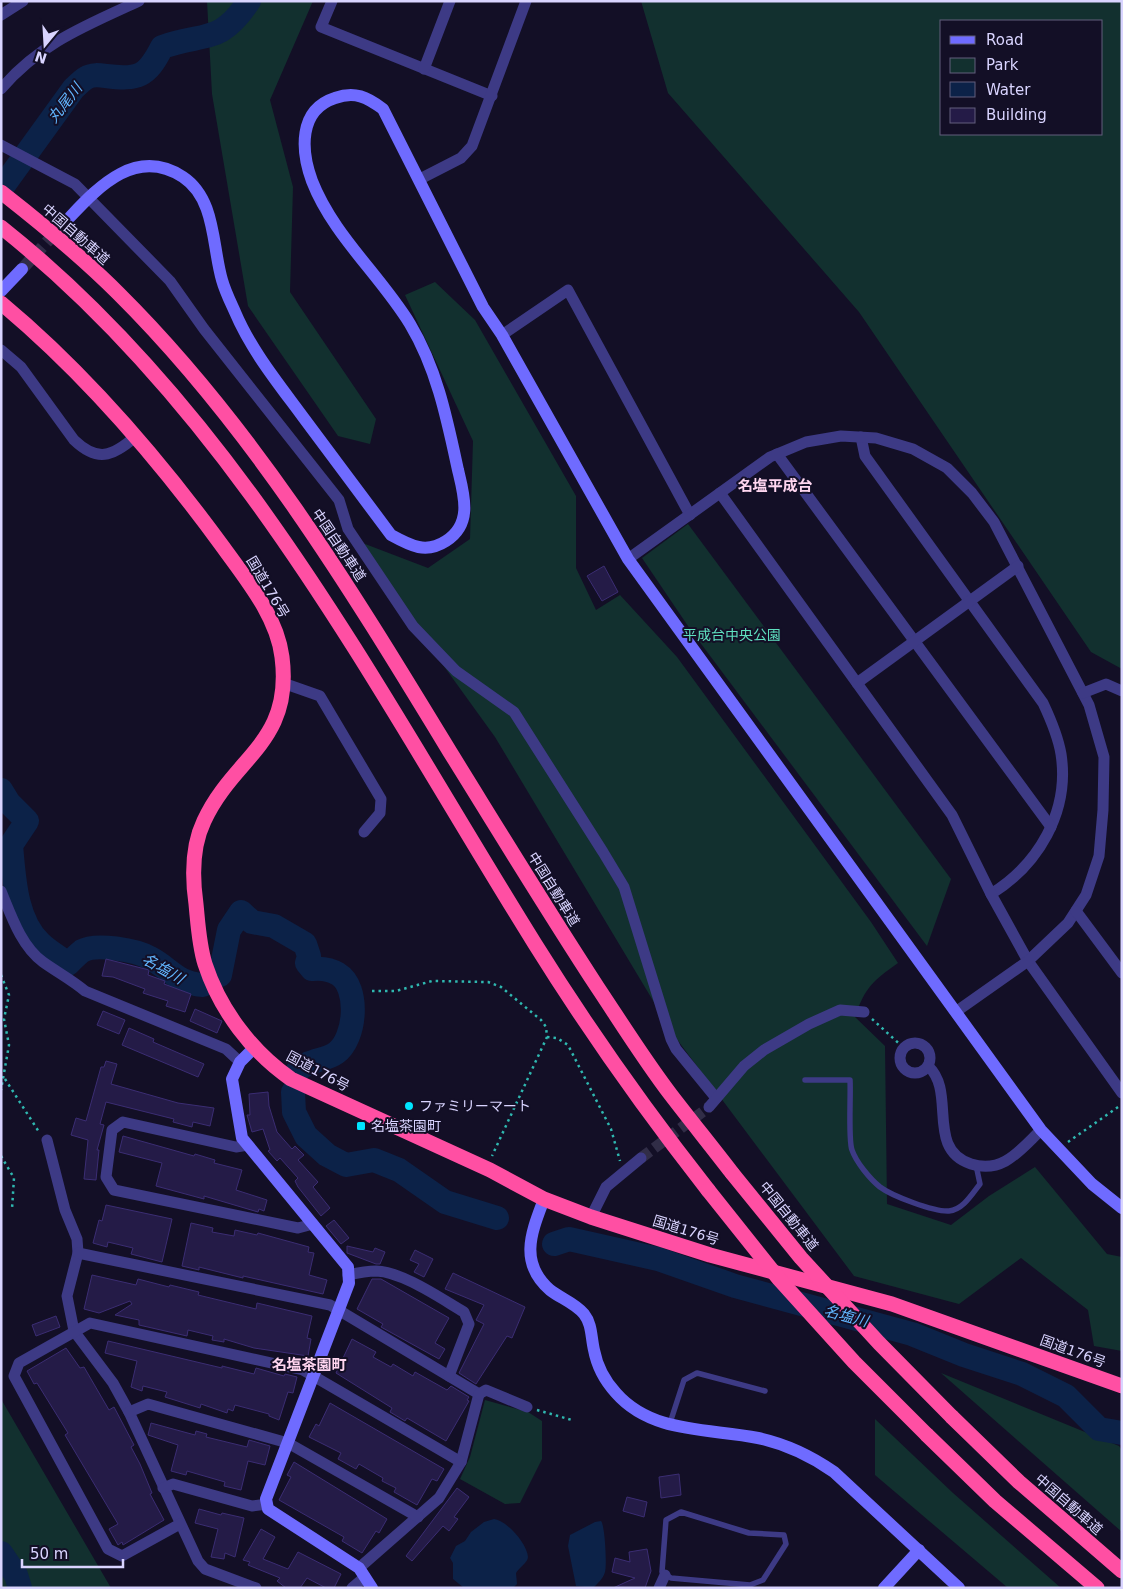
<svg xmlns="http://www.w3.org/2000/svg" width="1123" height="1589" font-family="'DejaVu Sans','Noto Sans JP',sans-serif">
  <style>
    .green { fill: #12302f; fill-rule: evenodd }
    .water { fill: #0c2248 }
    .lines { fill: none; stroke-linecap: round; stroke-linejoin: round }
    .river { stroke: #0c2248; stroke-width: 24 }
    .building { fill: #241b47; stroke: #3b2d73 }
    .street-tunnel { stroke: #312d47; stroke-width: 11; stroke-dasharray: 11 5.5; stroke-linecap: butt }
    .secondary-tunnel { stroke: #312d47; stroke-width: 12; stroke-dasharray: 12 6; stroke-linecap: butt }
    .path { stroke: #2fb8b0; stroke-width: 2.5; stroke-dasharray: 2.5 4; stroke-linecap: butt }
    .lane { stroke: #3d3a85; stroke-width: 5.5 }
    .street { stroke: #3d3a85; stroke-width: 11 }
    .secondary { stroke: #6f6bff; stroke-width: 12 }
    .highway { stroke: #ff4fa3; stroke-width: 15 }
    .highway-bridge { stroke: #ff4fa3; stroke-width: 15 }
    .poi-dot { fill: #00e5ff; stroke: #130f26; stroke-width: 2 }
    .labels { text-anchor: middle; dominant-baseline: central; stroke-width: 4; stroke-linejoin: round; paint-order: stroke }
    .street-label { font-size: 14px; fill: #d9d4ff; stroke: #130f26 }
    .park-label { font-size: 14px; fill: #5fe0c0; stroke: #130f26 }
    .poi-label { font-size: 14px; fill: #d9d4ff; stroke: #130f26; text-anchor: start }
    .water-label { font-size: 15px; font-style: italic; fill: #62b6ff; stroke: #130f26 }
    .neighbourhood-label { font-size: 15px; font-weight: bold; fill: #ffd6f0; stroke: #130f26 }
  </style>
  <rect width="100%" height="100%" fill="#130f26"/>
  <g class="green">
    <polygon points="207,1 313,1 270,100 293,187 290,292 376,419 370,444 338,436 248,306 212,94"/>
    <path d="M641,1H1122V669L1091,652L859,312L668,93ZM1102,21V134H942V21Z"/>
    <path d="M435,282L475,320L576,496V568L596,610L620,595L677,657L871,922L898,963C873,981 865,987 855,1017L885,1046L887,1204L951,1225L989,1196L1035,1167L1107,1254L1122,1257V1351L1094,1346L1088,1310L1021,1258L959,1304L854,1276L673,1034L495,737L352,539L428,568L470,539L473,441L405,295Z"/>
    <polygon points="688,524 951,879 927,946 690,629 642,558"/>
    <polygon points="941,1373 1119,1446 1122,1450 1122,1532"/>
    <polygon points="1,1399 111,1588 1,1588"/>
    <polygon points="485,1400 528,1412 542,1421 542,1459 520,1503 505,1504 460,1479 470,1457"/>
    <polygon points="875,1419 953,1493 1061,1588 1008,1588 875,1475"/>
  </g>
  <g class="water">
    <path d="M494,1519C506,1520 527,1543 528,1557C528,1562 519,1568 516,1573L517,1584L513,1588H464L453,1579V1563L450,1558L456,1546L465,1541L471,1532L484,1522Z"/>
    <path d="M601,1521C605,1525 607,1566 605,1572C603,1579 598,1583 593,1588L576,1586L568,1546L570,1535L595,1522Z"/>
  </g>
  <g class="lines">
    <g class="river">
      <path d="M1,189L74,88C78,85 82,80 86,78C92,74 99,75 106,76C138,80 147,77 162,47C205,32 220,45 249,1"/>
      <path d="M1,790L9,803L27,821L11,845C14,876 15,919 40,943C48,951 59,957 68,964C72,960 77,955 82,951C96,943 136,950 150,958C171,969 176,983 203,985"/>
      <path d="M220,975L229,930L241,912L252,922L274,926L305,944L309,956L307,963L312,969C321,968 330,969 338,974C360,987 356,1039 336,1053C325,1061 310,1059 298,1070"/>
      <polyline points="293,1092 294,1112 306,1136 327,1155 346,1165 374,1160 399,1170 445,1202 497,1218"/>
      <polyline points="554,1244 569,1239 658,1259 735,1286 912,1334 964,1355 1022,1374 1066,1396 1099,1429 1122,1433"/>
      <polyline points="1,1553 16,1575 20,1588"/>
    </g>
  </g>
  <g class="building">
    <polygon points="604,566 618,592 602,601 587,576"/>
    <polygon points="106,959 149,970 148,975 165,981 164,984 191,994 185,1012 166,1006 168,1001 143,993 145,989 113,977 102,976"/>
    <polygon points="195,1009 222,1021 217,1033 190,1021"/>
    <polygon points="103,1011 125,1020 119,1034 97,1025"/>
    <polygon points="129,1028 154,1039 153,1042 204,1064 198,1077 122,1045"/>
    <polygon points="106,1061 117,1064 111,1084 178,1103 214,1108 210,1126 193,1122 192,1127 173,1122 174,1119 106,1102 100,1124 104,1125 97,1150 99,1150 96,1180 84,1179 88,1140 71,1135 76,1118 86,1121 101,1067 104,1067"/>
    <polygon points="268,1092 269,1106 277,1132 292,1149 295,1146 304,1155 298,1160 318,1182 313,1187 330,1208 321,1216 298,1187 295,1181 298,1178 280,1158 277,1161 268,1151 270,1150 263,1129 252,1132 247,1115 250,1115 249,1094"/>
    <polygon points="123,1136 194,1156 195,1154 215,1160 214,1163 242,1170 236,1190 267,1200 264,1211 259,1209 258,1212 204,1196 204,1199 156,1186 162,1163 119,1152"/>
    <polygon points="106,1205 172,1219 162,1262 131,1254 133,1248 108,1242 107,1247 93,1243 99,1220 102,1221"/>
    <polygon points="334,1220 349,1238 341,1244 326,1226"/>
    <polygon points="191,1223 213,1228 212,1232 234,1236 235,1230 257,1235 258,1233 309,1247 308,1252 314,1253 309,1275 327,1280 323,1294 243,1276 243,1278 199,1267 199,1270 182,1266"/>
    <polygon points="347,1246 373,1252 375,1248 385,1252 380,1264 376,1264 347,1253"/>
    <polygon points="415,1250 433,1259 424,1277 414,1272 419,1264 410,1260"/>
    <polygon points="453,1273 525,1307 512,1338 507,1336 476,1384 459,1373 484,1324 476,1320 484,1305 445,1289"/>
    <polygon points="92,1275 136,1285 138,1279 169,1287 170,1285 199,1292 198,1295 256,1309 257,1303 312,1316 307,1338 311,1339 308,1356 254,1348 224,1339 224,1342 212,1340 213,1336 188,1330 187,1336 139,1325 139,1320 115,1315 132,1304 130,1301 99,1313 84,1309"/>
    <polygon points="372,1279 381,1279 449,1318 435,1343 445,1349 439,1359 381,1327 383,1324 357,1309"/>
    <polygon points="56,1316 60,1327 36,1336 32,1325"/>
    <polygon points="352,1339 376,1352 373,1357 391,1367 393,1364 413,1376 415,1372 447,1390 451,1386 469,1397 467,1400 469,1401 446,1441 407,1418 405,1421 390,1412 392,1408 336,1373"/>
    <polygon points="108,1341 222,1368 222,1366 254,1374 256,1368 284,1376 285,1374 297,1377 293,1393 288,1392 279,1420 269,1416 269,1414 235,1405 233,1411 228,1409 227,1413 201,1404 200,1408 165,1397 167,1392 143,1386 142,1391 131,1387 137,1361 105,1353"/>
    <polygon points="66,1348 80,1368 84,1367 109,1410 114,1407 134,1445 131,1447 140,1464 152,1493 150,1494 164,1520 123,1545 122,1542 118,1545 109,1529 118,1524 65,1435 68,1433 37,1383 34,1384 27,1371"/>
    <polygon points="330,1403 444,1469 437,1481 432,1479 417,1505 394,1492 396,1488 382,1481 383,1478 359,1464 356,1469 338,1459 341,1453 309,1437 316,1424 319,1426"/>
    <polygon points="151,1423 195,1435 196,1431 207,1434 206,1437 247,1447 249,1440 270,1446 265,1465 248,1461 241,1490 224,1486 225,1482 187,1471 186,1475 171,1471 178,1445 148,1435"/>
    <polygon points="294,1462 387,1519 379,1533 376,1531 362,1553 342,1541 344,1537 279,1500 291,1477 287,1475"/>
    <polygon points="679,1474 681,1495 661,1498 659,1477"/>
    <polygon points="457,1488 469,1497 454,1517 458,1519 449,1531 443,1526 412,1561 406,1556"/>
    <polygon points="627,1497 647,1502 644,1517 623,1511"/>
    <polygon points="199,1509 221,1515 222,1513 244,1518 235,1557 225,1553 224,1559 211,1557 218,1529 195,1523"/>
    <polygon points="261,1529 275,1537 263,1559 288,1569 298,1552 341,1574 334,1588 326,1588 307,1578 300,1588 286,1588 277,1581 280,1578 248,1565 250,1562 243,1560"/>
    <polygon points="647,1549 651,1571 645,1588 613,1588 635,1578 612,1572 615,1558 630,1562 629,1552"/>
  </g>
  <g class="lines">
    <polyline class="street-tunnel" points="641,1158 709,1107"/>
    <polyline class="secondary-tunnel" points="22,269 70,217"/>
    <g class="path">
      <polyline points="1,975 9,995 4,1019 9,1045 1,1090"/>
      <polyline points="372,991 396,991 432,981 488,982 501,987 541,1020 546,1027 547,1037 492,1156"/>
      <polyline points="872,1019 904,1048"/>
      <polyline points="547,1037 557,1038 568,1045 611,1129 620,1161"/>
      <polyline points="5,1079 39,1132"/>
      <polyline points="1068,1142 1121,1105"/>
      <polyline points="1,1156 14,1178 12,1209"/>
      <polyline points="537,1410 572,1420"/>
    </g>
    <g class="lane">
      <path d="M805,1080H850C851,1094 848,1140 852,1150C856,1162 870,1179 880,1187C892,1196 934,1212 949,1211C963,1210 972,1194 980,1184L976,1165"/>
      <polyline points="670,1423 684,1380 697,1373 765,1391"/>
      <polygon points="681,1512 749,1533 784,1535 786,1544 763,1580 750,1585 671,1578 662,1572 666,1520"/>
    </g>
    <g class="street">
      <polyline points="332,1 321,27 492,96"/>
      <polyline points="1,15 23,1"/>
      <polyline points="424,69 450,1"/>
      <path d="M1,89C40,43 87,25 139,1"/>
      <polyline points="1,145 75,184 170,281 204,329 339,500 348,529 413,626 456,671 514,712 603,852 624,887 671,1039 676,1049 716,1098"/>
      <polyline points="420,179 461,158 472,146 526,1"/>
      <polyline points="502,335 568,290 690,515"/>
      <path d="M1,350L21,367L74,440C97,462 112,457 135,437"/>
      <path d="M861,437L865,456L1043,703C1051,720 1058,736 1061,754C1070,812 1038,865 991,894"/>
      <polyline points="777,454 1051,827"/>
      <polyline points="720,493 952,815 991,894 1028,961 1122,1093"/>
      <polyline points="628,559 770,457 806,442 841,436 876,438 913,449 947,468 972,493 994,522 1089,705 1104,757 1103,810 1099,856 1086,895 1068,923 1028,961 957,1011"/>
      <polyline points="283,683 320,696 381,799 380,813 364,832"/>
      <polyline points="857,683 1018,566"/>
      <polyline points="1083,693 1106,684 1122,691"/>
      <path d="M1,891C11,915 21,946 43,962C57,972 72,980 85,991L226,1049L240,1062"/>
      <polyline points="1076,911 1122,973"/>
      <circle cx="915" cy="1058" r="15"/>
      <path d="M928,1066C957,1092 925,1149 971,1164C1003,1174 1020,1150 1041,1130"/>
      <polyline points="709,1107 744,1066 764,1050 809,1024 840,1010 864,1012"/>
      <polyline points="47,1140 65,1210 77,1239 78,1253 67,1296 74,1331 113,1383 129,1412 198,1561 205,1569 256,1588"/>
      <polyline points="248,1145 236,1147 123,1122 112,1130 106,1177 114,1190 298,1228 313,1224"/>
      <polyline points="591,1217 606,1187 641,1158"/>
      <polyline points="78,1253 330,1305 479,1394 461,1462 439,1498 359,1568"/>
      <path d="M348,1275C357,1273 366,1271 376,1271C403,1272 440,1298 464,1312L469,1324L449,1376"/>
      <polyline points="479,1394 486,1390 527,1407"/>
      <polyline points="129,1412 148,1404 288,1443 418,1517"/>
      <polyline points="163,1488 173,1484 252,1506 267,1504"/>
      <polyline points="180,1524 122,1556 108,1549 14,1376 19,1363 90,1323 303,1370 461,1462"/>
      <polyline points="352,1588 365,1577"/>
      <polyline points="659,1588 665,1575"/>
    </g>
    <g class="secondary">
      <path d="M70,217C100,185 137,147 183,177C216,199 212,246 222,280C225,291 230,301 235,312C251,350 278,383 303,417C332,456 362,496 391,535C411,546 426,554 446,541C473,524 464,495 458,470C447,419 437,369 410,324C380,275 333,235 312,181C301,151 298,110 335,98C355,91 367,97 383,109L483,307L502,335L628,559L1041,1130L1092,1184L1122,1208"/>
      <polyline points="1,291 22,269"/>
      <polyline points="254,1048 240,1062 232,1079 242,1138 348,1267 349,1283 266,1499 268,1509 359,1568 372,1588"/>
      <path d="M544,1199C532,1231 518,1262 550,1290C560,1298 575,1303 584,1314C592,1324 591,1337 594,1350C597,1366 605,1381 616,1393C652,1434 709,1428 758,1438C786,1444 811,1456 834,1472L959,1588"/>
      <polyline points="884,1588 919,1550"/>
    </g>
    <g class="highway">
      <path d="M1,192C42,224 82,257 118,293C253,427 352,591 450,752C499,831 547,910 598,988C622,1024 645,1061 671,1095C691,1121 712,1147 732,1173"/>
      <path d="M1,227C239,416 377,691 535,944C588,1029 646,1111 708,1190"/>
      <path d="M1,303C85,373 158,458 223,547C246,579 277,616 282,657C293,743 234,756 204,821C192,846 192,876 196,904C198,924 199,945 205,964C220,1010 252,1052 291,1079L490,1170L544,1199L591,1217L710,1255L892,1304L1122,1386"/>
      <polyline points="952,1417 1019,1482 1122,1571"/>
      <polyline points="927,1435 995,1501 1097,1588"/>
    </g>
    <g class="highway-bridge">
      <polyline points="732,1173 801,1258 879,1343 952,1417"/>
      <polyline points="708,1190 779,1279 854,1362 927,1435"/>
    </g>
  </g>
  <g class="poi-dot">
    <circle cx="409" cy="1106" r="5"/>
    <rect x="356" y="1121" width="10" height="10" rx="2.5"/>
  </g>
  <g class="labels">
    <g class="street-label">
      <text transform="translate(76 234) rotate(41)">中国自動車道</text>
      <text transform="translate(339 545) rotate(56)">中国自動車道</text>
      <text transform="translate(268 587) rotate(59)">国道176号</text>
      <text transform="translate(554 889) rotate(58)">中国自動車道</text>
      <text transform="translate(318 1071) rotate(28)">国道176号</text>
      <text transform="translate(789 1216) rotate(51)">中国自動車道</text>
      <text transform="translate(686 1230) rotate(17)">国道176号</text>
      <text transform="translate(1073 1351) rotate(20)">国道176号</text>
      <text transform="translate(1069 1504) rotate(41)">中国自動車道</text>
    </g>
    <g class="park-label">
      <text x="732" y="635">平成台中央公園</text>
    </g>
    <g class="poi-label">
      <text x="419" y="1106">ファミリーマート</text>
      <text x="371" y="1126">名塩茶園町</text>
    </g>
    <g class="water-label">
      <text transform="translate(65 103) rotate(-52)">丸尾川</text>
      <text transform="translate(163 969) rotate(30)">名塩川</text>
      <text transform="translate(846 1316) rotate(15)">名塩川</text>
    </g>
    <g class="neighbourhood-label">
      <text x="775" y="486">名塩平成台</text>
      <text x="309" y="1365">名塩茶園町</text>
    </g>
  </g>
  <rect width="1123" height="1589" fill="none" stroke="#d9d4ff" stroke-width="5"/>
  <rect x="940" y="20" width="162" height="115" fill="#130f26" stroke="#625e7d"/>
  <rect x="950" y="36" width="25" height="8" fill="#6f6bff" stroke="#625e7d"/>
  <text x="986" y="45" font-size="15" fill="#d9d4ff">Road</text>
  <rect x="950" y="58" width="25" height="15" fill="#12302f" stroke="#625e7d"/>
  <text x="986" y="70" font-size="15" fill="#d9d4ff">Park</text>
  <rect x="950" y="82" width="25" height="15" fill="#0c2248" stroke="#625e7d"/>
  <text x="986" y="95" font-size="15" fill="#d9d4ff">Water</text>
  <rect x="950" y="108" width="25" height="15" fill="#241b47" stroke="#625e7d"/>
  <text x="986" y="120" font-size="15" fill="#d9d4ff">Building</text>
  <g transform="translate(45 45) rotate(198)" stroke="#130f26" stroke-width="4" paint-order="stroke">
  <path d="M0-4L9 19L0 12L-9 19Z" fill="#d9d4ff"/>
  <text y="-8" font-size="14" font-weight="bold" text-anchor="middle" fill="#d9d4ff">N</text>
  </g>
  <path d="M22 1559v8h101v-8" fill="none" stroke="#d9d4ff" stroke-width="2.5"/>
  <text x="30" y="1559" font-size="15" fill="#d9d4ff" stroke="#130f26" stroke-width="4" paint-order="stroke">50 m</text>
</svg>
